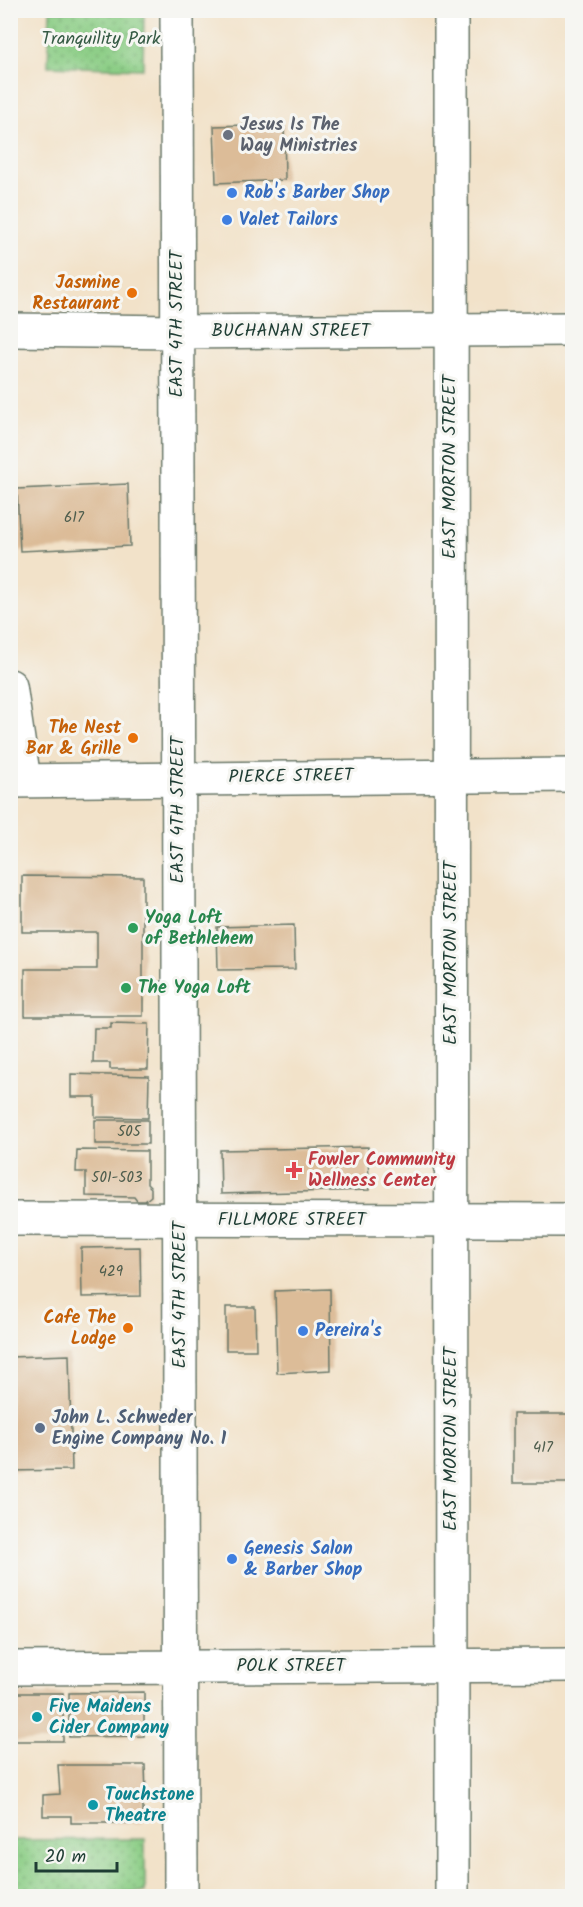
<svg xmlns="http://www.w3.org/2000/svg" width="583" height="1907" font-family="Kalam,sans-serif">
  <style>
    .park { fill: url(#park-dots); stroke: #55855c; stroke-width: 1.5 }
    .building { fill: #dcbc98 }
    .lines { fill: none; stroke-linecap: round; stroke-linejoin: round }
    .minor-casing { stroke: #697768; stroke-width: 36 }
    .major-casing { stroke: #697768; stroke-width: 36 }
    .minor { stroke: #fff; stroke-width: 33 }
    .major { stroke: #fff; stroke-width: 33 }
    .worship-dot { fill: #6b7280; stroke: #f6f6f2; stroke-width: 2 }
    .shop-dot { fill: #3f7fe0; stroke: #f6f6f2; stroke-width: 2 }
    .food-dot { fill: #e8710a; stroke: #f6f6f2; stroke-width: 2 }
    .leisure-dot { fill: #2e9e5b; stroke: #f6f6f2; stroke-width: 2 }
    .health-dot { fill: #e0444e; stroke: #f6f6f2; stroke-width: 2 }
    .service-dot { fill: #5c6f8a; stroke: #f6f6f2; stroke-width: 2 }
    .culture-dot { fill: #0f9aa8; stroke: #f6f6f2; stroke-width: 2 }
    .labels { text-anchor: middle; dominant-baseline: central; stroke-width: 6; stroke-linejoin: round; paint-order: stroke }
    .number-label { font-size: 15px; fill: #4e5d4d }
    .park-label { font-size: 18px; fill: #355a44; stroke: #f6f6f2 }
    .worship-label { font-size: 18px; font-weight: bold; fill: #5b616d; stroke: #f6f6f2; text-anchor: start }
    .shop-label { font-size: 18px; font-weight: bold; fill: #366cbe; stroke: #f6f6f2; text-anchor: start }
    .food-label { font-size: 18px; font-weight: bold; fill: #c56008; stroke: #f6f6f2; text-anchor: end }
    .street-label { font-size: 18px; fill: #1f3d34; stroke: #f6f6f2 }
    .leisure-label { font-size: 18px; font-weight: bold; fill: #27864d; stroke: #f6f6f2; text-anchor: start }
    .health-label { font-size: 18px; font-weight: bold; fill: #be3a42; stroke: #f6f6f2; text-anchor: start }
    .service-label { font-size: 18px; font-weight: bold; fill: #4e5e75; stroke: #f6f6f2; text-anchor: start }
    .culture-label { font-size: 18px; font-weight: bold; fill: #0d838f; stroke: #f6f6f2; text-anchor: start }
  </style>
  <defs>
    <pattern id="park-dots" width="8" height="8" patternUnits="userSpaceOnUse" patternTransform="scale(1.5)"><rect width="8" height="8" fill="#8bcd85"/><path d="M2 2h.1M6 6h.1" fill="none" stroke="#71a86e" stroke-width="1.8" stroke-linecap="round"/></pattern>
  </defs>
  <rect width="100%" height="100%" fill="#f6f6f2"/>
  <filter id="ink" filterUnits="userSpaceOnUse"><feTurbulence type="fractalNoise" baseFrequency=".0167" numOctaves="2"/><feDisplacementMap in="SourceGraphic" scale="12" xChannelSelector="R" yChannelSelector="G"/><feConvolveMatrix kernelMatrix="1 2 1 2 8 2 1 2 1" color-interpolation-filters="sRGB"/></filter>
  <filter id="wash" filterUnits="userSpaceOnUse"><feTurbulence type="fractalNoise" baseFrequency=".008" numOctaves="4" result="noise"/><feDisplacementMap in="SourceGraphic" scale="24" xChannelSelector="R" yChannelSelector="G"/><feGaussianBlur stdDeviation="1.35" result="paint"/><feColorMatrix in="noise" values="0 0 0 0 0 0 0 0 0 0 0 0 0 0 0 0 0 1.4 0 .05"/><feComposite in="paint" operator="in"/></filter>
  <g filter="url(#wash)">
    <rect width="100%" height="100%" fill="#f2e2c9"/>
    <g class="park">
      <polygon points="50,11 144,11 143,69 48,66"/>
      <polygon points="145,1839 145,1892 11,1892 11,1840"/>
    </g>
    <g id="blocks">
      <g class="building">
        <polygon points="284,124 285,180 216,183 214,126"/>
        <polygon points="128,484 130,546 20,551 17,489"/>
        <polygon points="22,876 143,877 143,1016 25,1016 25,969 97,969 97,932 22,932"/>
        <polygon points="294,925 295,969 218,970 217,927"/>
        <polygon points="111,1023 149,1024 148,1069 110,1069 110,1063 93,1063 94,1028 111,1028"/>
        <polygon points="71,1074 149,1076 148,1118 95,1117 95,1097 71,1097"/>
        <rect x="95" y="1120" width="53" height="24"/>
        <polygon points="368,1147 369,1190 221,1194 220,1150"/>
        <polygon points="77,1150 147,1151 147,1184 151,1188 151,1196 145,1201 137,1201 134,1197 86,1196 86,1172 76,1172"/>
        <polygon points="140,1247 141,1296 82,1297 81,1248"/>
        <polygon points="330,1289 331,1370 277,1373 275,1291"/>
        <polygon points="226,1307 255,1307 256,1350 226,1350"/>
        <polygon points="69,1355 72,1470 10,1471 10,1357"/>
        <rect x="513" y="1414" width="59" height="69"/>
        <polygon points="144,1692 144,1736 69,1737 69,1693"/>
        <rect x="10" y="1693" width="53" height="48"/>
        <polygon points="58,1765 145,1765 146,1795 143,1795 143,1823 71,1823 71,1816 43,1816 43,1795 60,1794"/>
      </g>
    </g>
  </g>
  <g filter="url(#ink)">
    <use href="#blocks" fill-opacity="0" stroke="#697768" stroke-width="1.5"/>
    <g class="lines">
      <defs>
        <g id="minor">
          <polyline points="451,10 452,1896"/>
          <polyline points="10,330 177,332 572,329"/>
          <polyline points="10,686 24,780"/>
          <polyline points="10,781 572,775"/>
          <polyline points="10,1219 572,1220"/>
          <polyline points="10,1668 572,1665"/>
        </g>
        <polyline id="major" points="177,10 181,1896"/>
      </defs>
      <use href="#minor" class="minor-casing"/>
      <use href="#major" class="major-casing"/>
      <use href="#minor" class="minor"/>
      <use href="#major" class="major"/>
    </g>
  </g>
  <circle class="worship-dot" cx="228" cy="135" r="6"/>
  <g class="shop-dot">
    <circle cx="232" cy="193" r="6"/>
    <circle cx="227" cy="220" r="6"/>
    <circle cx="303" cy="1331" r="6"/>
    <circle cx="232" cy="1559" r="6"/>
  </g>
  <g class="food-dot">
    <circle cx="132" cy="293" r="6"/>
    <circle cx="133" cy="738" r="6"/>
    <circle cx="128" cy="1328" r="6"/>
  </g>
  <g class="leisure-dot">
    <circle cx="133" cy="928" r="6"/>
    <circle cx="126" cy="988" r="6"/>
  </g>
  <path class="health-dot" d="M291 1161h6v6h6v6h-6v6h-6v-6h-6v-6h6z"/>
  <circle class="service-dot" cx="40" cy="1428" r="6"/>
  <g class="culture-dot">
    <circle cx="37" cy="1717" r="6"/>
    <circle cx="93" cy="1805" r="6"/>
  </g>
  <g class="labels">
    <g class="number-label">
      <text x="74" y="518">617</text>
      <text x="129" y="1132">505</text>
      <text x="117" y="1178">501-503</text>
      <text x="111" y="1272">429</text>
      <text x="543" y="1448">417</text>
    </g>
    <g class="park-label">
      <text x="101" y="39">Tranquility Park</text>
    </g>
    <g class="worship-label">
      <text x="240" y="125">Jesus Is The<tspan x="240" dy="21">Way Ministries</tspan></text>
    </g>
    <g class="shop-label">
      <text x="244" y="193">Rob's Barber Shop</text>
      <text x="239" y="220">Valet Tailors</text>
      <text x="315" y="1331">Pereira's</text>
      <text x="244" y="1549">Genesis Salon<tspan x="244" dy="21">&amp; Barber Shop</tspan></text>
    </g>
    <g class="food-label">
      <text x="120" y="283">Jasmine<tspan x="120" dy="21">Restaurant</tspan></text>
      <text x="121" y="728">The Nest<tspan x="121" dy="21">Bar &amp; Grille</tspan></text>
      <text x="116" y="1318">Cafe The<tspan x="116" dy="21">Lodge</tspan></text>
    </g>
    <g class="street-label">
      <text transform="translate(177 324) rotate(-90)">EAST 4TH STREET</text>
      <text x="291" y="331">BUCHANAN STREET</text>
      <text transform="translate(450 467) rotate(-90)">EAST MORTON STREET</text>
      <text transform="translate(291 777) rotate(-1)">PIERCE STREET</text>
      <text transform="translate(178 810) rotate(-90)">EAST 4TH STREET</text>
      <text transform="translate(451 953) rotate(-90)">EAST MORTON STREET</text>
      <text x="292" y="1220">FILLMORE STREET</text>
      <text transform="translate(180 1295) rotate(-90)">EAST 4TH STREET</text>
      <text transform="translate(451 1439) rotate(-90)">EAST MORTON STREET</text>
      <text x="291" y="1666">POLK STREET</text>
    </g>
    <g class="leisure-label">
      <text x="145" y="918">Yoga Loft<tspan x="145" dy="21">of Bethlehem</tspan></text>
      <text x="138" y="988">The Yoga Loft</text>
    </g>
    <g class="health-label">
      <text x="308" y="1160">Fowler Community<tspan x="308" dy="21">Wellness Center</tspan></text>
    </g>
    <g class="service-label">
      <text x="52" y="1418">John L. Schweder<tspan x="52" dy="21">Engine Company No. 1</tspan></text>
    </g>
    <g class="culture-label">
      <text x="49" y="1707">Five Maidens<tspan x="49" dy="21">Cider Company</tspan></text>
      <text x="105" y="1795">Touchstone<tspan x="105" dy="21">Theatre</tspan></text>
    </g>
  </g>
  <rect width="583" height="1907" fill="none" stroke="#f6f6f2" stroke-width="36"/>
  <path d="M36 1862v9h81v-9" fill="none" stroke="#1f3d34" stroke-width="3"/>
  <text x="45" y="1862" font-size="18" fill="#1f3d34" stroke="#f6f6f2" stroke-width="4.5" paint-order="stroke">20 m</text>
</svg>
